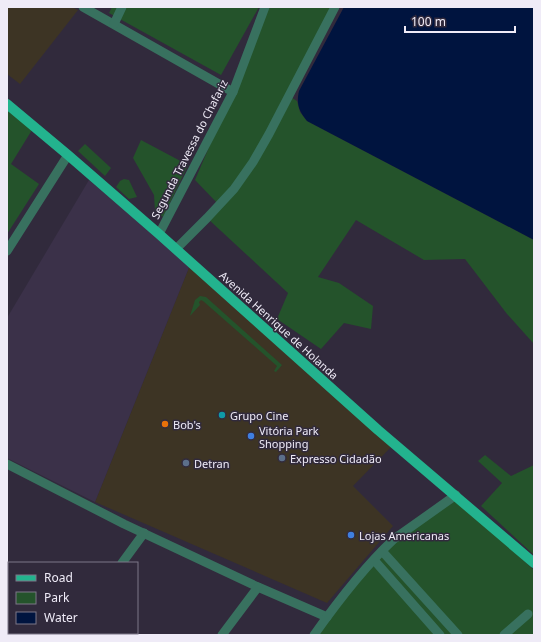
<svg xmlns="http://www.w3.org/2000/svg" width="541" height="642" font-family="'Noto Sans',sans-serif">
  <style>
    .commercial { fill: #3d3424 }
    .built { fill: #3b3149 }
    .green { fill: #24532b }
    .water { fill: #00143f }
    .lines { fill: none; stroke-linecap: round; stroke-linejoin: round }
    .minor { stroke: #38715f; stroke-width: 9 }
    .major { stroke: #23b38e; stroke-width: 10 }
    .culture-dot { fill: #0f9aa8; stroke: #312a3c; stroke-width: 1.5 }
    .food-dot { fill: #e8710a; stroke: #312a3c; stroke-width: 1.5 }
    .shop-dot { fill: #3f7fe0; stroke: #312a3c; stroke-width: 1.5 }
    .service-dot { fill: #5c6f8a; stroke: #312a3c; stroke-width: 1.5 }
    .labels { text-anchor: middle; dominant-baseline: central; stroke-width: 3; stroke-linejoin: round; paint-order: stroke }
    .street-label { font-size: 11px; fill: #efebf7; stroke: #312a3c }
    .poi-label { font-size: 11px; fill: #efebf7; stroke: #312a3c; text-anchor: start }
  </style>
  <rect width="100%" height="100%" fill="#312a3c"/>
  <g class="commercial">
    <polygon points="7,7 72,7 78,10 20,84 7,74"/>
    <polygon points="190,265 392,446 353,486 393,526 327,603 95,502"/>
  </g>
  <polygon class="built" points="89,180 190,265 95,502 7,458 7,318"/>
  <g class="green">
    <polygon points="112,7 259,7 221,75 109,13"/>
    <polygon points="267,7 334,7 289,96 297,101 300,112 307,121 534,240 534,344 507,314 465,259 424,260 356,220 318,277 339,283 373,306 371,329 344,323 321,349 277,319 288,293 207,218 219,205 195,180 238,79"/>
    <polygon points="7,110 32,130 11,164 39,184 7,234"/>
    <polygon points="141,140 188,165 163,217 155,211 154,195 133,158"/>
    <polygon points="85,144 111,168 105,176 78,151"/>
    <polygon points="124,179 129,180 137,197 129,199 116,187 120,181"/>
    <polygon points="200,296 206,297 282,365 276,372 274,371 277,366 203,301 201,300 199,302 200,305 190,316 195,300"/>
    <polygon points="485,455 511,476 534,465 534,555 481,506 502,483 478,461"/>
    <polygon points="456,498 534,570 534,635 311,635 385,546"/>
  </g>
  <path class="water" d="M344,7H534V240L307,121C299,111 296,104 299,91Z"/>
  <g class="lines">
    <g class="minor">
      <polyline points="83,7 233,92"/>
      <polyline points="114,24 122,7"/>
      <polyline points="159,234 233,92 265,7"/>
      <polyline points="176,249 207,218 234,189 253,162 269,134 335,7"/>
      <polyline points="7,251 68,155"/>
      <polyline points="7,464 124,524 258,587 327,617"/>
      <polyline points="382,551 458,635"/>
      <polyline points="374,560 440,635"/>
      <polyline points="122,563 144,533"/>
      <polyline points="68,635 70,633"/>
      <polyline points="222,635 258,587"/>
      <path d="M314,635C338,601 363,568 394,539L456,495"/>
      <polyline points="504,635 528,614"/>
    </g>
    <polyline class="major" points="7,104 68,155 159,234 378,430 534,563"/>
  </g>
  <circle class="culture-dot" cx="222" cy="415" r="4"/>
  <circle class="food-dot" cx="165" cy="424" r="4"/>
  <g class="shop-dot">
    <circle cx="251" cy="436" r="4"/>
    <circle cx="351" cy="535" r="4"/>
  </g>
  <g class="service-dot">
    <circle cx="282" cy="458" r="4"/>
    <circle cx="186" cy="463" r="4"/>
  </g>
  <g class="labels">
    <g class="street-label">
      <text transform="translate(189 149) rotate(-63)">Segunda Travessa do Chafariz</text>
      <text transform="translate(279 325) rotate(42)">Avenida Henrique de Holanda</text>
    </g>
    <g class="poi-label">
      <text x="230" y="415">Grupo Cine</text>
      <text x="173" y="424">Bob's</text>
      <text x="259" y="430">Vitória Park<tspan x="259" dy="13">Shopping</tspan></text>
      <text x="290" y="458">Expresso Cidadão</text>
      <text x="194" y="463">Detran</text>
      <text x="359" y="535">Lojas Americanas</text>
    </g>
  </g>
  <rect width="541" height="642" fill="none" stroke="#efebf7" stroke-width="16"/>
  <rect x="8" y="562" width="130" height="72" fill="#312a3c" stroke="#7d7787"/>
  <rect x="16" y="575" width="20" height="6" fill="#23b38e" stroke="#7d7787"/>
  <text x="44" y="582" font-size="12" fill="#efebf7">Road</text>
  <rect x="16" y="592" width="20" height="12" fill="#24532b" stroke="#7d7787"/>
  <text x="44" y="602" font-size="12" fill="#efebf7">Park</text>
  <rect x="16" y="612" width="20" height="12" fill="#00143f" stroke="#7d7787"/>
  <text x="44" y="622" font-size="12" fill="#efebf7">Water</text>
  <path d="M405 26v6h110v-6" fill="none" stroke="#efebf7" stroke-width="2"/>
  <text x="411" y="26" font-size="12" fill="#efebf7" stroke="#312a3c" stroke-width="3" paint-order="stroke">100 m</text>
</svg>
